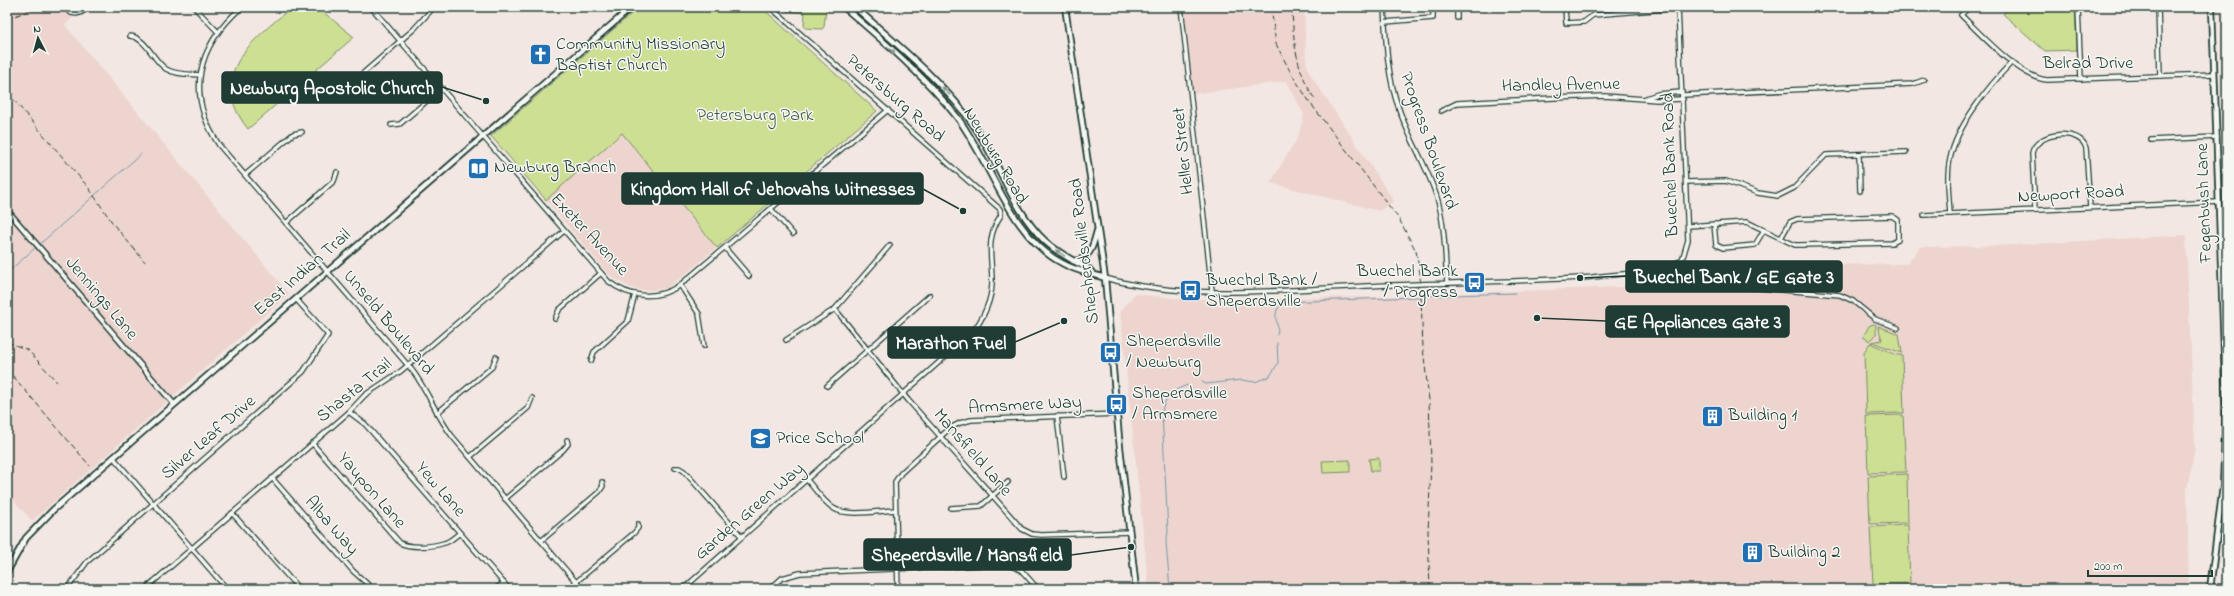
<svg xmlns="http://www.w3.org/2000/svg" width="2234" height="596" font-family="'Indie Flower',sans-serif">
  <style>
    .built { fill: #eed4cf }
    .green { fill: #cddf93; stroke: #768e64 }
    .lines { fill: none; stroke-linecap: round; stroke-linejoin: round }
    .stream { stroke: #7498a9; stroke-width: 1 }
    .minor-casing { stroke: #1f3d34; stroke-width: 6 }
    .tertiary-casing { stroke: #1f3d34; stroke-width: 7 }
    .secondary-casing { stroke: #1f3d34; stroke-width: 8 }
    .minor { stroke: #f6f6f2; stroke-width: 3.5 }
    .tertiary { stroke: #f6f6f2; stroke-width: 4 }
    .secondary { stroke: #f6f6f2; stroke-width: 4.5 }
    .rail { stroke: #1f3d34; stroke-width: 1; stroke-dasharray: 6 3; stroke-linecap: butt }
    .oneway { fill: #8a9a93 }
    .labels { text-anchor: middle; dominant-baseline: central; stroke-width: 3; stroke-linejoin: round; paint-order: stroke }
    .poi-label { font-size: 18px; fill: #1f3d34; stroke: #f6f6f2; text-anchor: start }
    .street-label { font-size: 18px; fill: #1f3d34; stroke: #f6f6f2 }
    .park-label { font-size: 18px; fill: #425d47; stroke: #f6f6f2 }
    .leader { fill: none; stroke: #1f3d34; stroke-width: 1.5 }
    .callout-dot { fill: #1f3d34; stroke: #f6f6f2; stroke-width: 1.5 }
    .callout { fill: #1f3d34; stroke: #1f3d34; stroke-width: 1.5 }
    .callout-label { font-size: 19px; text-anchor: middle; font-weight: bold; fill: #fff }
  </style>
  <rect width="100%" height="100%" fill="#f2e7e2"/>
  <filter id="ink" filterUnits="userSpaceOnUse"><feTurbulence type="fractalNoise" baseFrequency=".025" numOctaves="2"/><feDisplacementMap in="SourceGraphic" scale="8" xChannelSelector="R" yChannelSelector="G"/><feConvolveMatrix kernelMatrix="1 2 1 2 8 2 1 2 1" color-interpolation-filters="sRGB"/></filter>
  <g filter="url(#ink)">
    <g class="built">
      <polygon points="7,7 84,7 65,25 289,294 32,521 7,493"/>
      <polygon points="1184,7 1304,7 1306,61 1310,74 1394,201 1379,211 1270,183 1298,137 1304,115 1287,81 1193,94"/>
      <polygon points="877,111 682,277 667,288 654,290 640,290 629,287 609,275 546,200 622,133"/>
      <polygon points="2186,235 2195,448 2187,489 2189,589 1149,589 1120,311 1135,294 1180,299 1213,299 1369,297 1622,287 1669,284 1693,266 1907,264 1920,247 1995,246"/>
    </g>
    <g class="green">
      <path d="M292,7H317L354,37L248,129C205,74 252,41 292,7Z"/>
      <polygon points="639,7 761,7 877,111 717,248 622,133 546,200 491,136"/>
      <polygon points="785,7 824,7 826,9 824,27 822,29 805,28 804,25 805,13 786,11"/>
      <polygon points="2009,7 2075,7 2077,50 2045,51 2003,14"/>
      <polygon points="1873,324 1876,325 1876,335 1870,341 1863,337 1869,326"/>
      <polygon points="1878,326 1899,334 1902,353 1872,342 1882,340"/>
      <polygon points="1870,343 1897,355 1902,355 1904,413 1866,414 1864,352"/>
      <polygon points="1903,415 1906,472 1868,473 1866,416"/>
      <polygon points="1379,458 1379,471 1371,471 1369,459"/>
      <polygon points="1350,460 1350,472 1323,473 1322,461"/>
      <polygon points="1907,474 1908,523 1870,524 1868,476"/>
      <polygon points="1908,525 1910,583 1873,584 1870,527"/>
      <polygon points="1909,585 1911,589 1873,589 1873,586"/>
    </g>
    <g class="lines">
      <g class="stream">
        <polyline points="40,244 141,154"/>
        <polyline points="7,273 35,248"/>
        <polyline points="1424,296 1515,293"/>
        <path d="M1277,335C1281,325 1268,312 1285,302L1418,297"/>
        <polyline points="1202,382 1206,384 1241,380 1255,382 1270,376 1278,363 1277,343"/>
        <path d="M1170,589L1166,543L1168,532L1162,412C1164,397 1174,389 1188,385"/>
      </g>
      <defs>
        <g id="minor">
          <path d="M64,7C72,17 80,15 89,7"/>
          <polyline points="194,7 217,31"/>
          <path d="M242,7C197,46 185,94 219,145L412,370C428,391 436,415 452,436L582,589"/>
          <path d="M371,7L608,281C629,298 657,301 680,285L888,110"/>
          <polyline points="1181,7 1212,291"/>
          <path d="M1384,7C1386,42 1387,76 1399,109C1410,141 1429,169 1438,201C1445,227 1445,256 1447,283"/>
          <polyline points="1565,7 1566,23 1584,22 1593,15 1678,8"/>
          <path d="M1969,7L1961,15C1982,35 2019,77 2047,80L2214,74"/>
          <polyline points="2078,7 2081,79"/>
          <polyline points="2158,7 2160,76"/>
          <polyline points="1457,18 1457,8 1465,7"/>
          <polyline points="1385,22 1433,18 1433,7"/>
          <path d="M130,36C147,38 153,61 166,69C176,75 189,74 200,75"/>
          <polyline points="356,86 357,80 361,75 414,29 434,7"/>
          <polyline points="1683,95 1913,84 1924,80"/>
          <polyline points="1646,98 1658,94 1682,92"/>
          <polyline points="1441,111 1457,103 1554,98 1605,96 1657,100 1683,99"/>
          <polyline points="391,125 400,124 442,88"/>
          <polyline points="2151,140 2217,137"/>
          <polyline points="1859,154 1860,191"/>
          <polyline points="813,174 827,190 838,195"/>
          <polyline points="245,175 293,134 302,132"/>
          <polyline points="1686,182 1726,181 1758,193 1778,196 1794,188 1826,155 1906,152"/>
          <polyline points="771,209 793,234"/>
          <path d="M2035,210L2032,153C2036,132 2080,127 2086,148L2090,207"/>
          <path d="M1950,214C1949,196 1946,176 1950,159C1957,125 1989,86 2012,62"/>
          <polyline points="1924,215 2219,202"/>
          <polyline points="286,223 334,181 337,172"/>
          <polyline points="1714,224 1716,245 1723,248 1755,245 1764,230"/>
          <polyline points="1688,226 1747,222 1795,245 1800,245 1892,243 1898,240 1898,220 1892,216 1797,219 1790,222 1781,238"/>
          <polyline points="725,248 749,276"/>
          <polyline points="1678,265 1682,275 1736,281 1744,287"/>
          <polyline points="1656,272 1668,268 1681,260"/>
          <polyline points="1634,274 1639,277 1665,279 1672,277 1711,284 1840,295 1853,301 1875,319 1898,328"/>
          <polyline points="1672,277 1683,257 1688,240 1678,7"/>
          <path d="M1105,278C1187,301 1281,290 1366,286C1437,283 1508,282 1580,278C1602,277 1655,267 1672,277"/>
          <polyline points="680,285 699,314 704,346"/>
          <polyline points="835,309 908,400 1022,529 1032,534 1041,535 1130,532"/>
          <polyline points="555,319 559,310 601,273"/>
          <polyline points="786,340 835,309 890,245"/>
          <polyline points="591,361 594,352 628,321 635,294"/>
          <polyline points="827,386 930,295"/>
          <polyline points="349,412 365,424 509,589"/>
          <polyline points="437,413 492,367 496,357"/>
          <polyline points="1057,416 1064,477"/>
          <path d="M312,443L400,543C410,548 433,547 444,543C450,542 455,536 460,533"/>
          <polyline points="113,457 227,589"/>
          <polyline points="470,457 528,408 532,398"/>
          <polyline points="675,468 679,468 684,471 742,537"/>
          <polyline points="272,478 353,571 373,589"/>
          <path d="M807,480C815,489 823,501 833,508C845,517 880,511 895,510"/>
          <polyline points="505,499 563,450 568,444 567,440"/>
          <polyline points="2221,505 2227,505"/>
          <polyline points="951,508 981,506 1008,482"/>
          <polyline points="232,513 299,589"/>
          <polyline points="541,541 599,492 603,486 602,482"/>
          <polyline points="576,582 634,533 638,528 638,524"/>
          <polyline points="67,589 87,562 303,372 328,335 296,299"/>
          <polyline points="145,589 349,412 365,395 401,371 564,231"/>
          <polyline points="495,589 504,583"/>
          <path d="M683,589L972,333C983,319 992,300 992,282C992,255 985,239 1001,215L1000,209L770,7"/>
          <polyline points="770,589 782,578 800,573 1006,564 1021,570 1038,589"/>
          <polyline points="898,589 895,482 901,473 950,428 960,423 971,420 1117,414"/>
        </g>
        <polyline id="tertiary" points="7,210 174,404"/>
        <g id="secondary">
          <path d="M844,7C883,41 925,76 957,117C991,162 1010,236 1062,263C1076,271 1090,273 1105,278"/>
          <path d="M855,7C897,45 943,81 975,127C1000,164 1013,211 1045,241C1058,253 1073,261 1089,269L1093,274"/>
          <polyline points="1065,7 1105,278 1119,438 1136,589"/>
          <path d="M1073,261C1090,260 1093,246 1097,231"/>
          <polyline points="7,572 26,538 53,510 632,7"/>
          <polyline points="2210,589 2223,486 2226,409 2212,7"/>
        </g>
      </defs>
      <use href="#minor" class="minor-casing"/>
      <use href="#tertiary" class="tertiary-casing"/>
      <use href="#secondary" class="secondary-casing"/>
      <use href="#minor" class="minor"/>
      <use href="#tertiary" class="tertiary"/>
      <use href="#secondary" class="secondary"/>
      <g class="rail">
        <polyline points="1271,7 1276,44 1291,73 1311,104 1399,219 1416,251 1420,273 1423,348 1429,400 1431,463 1428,532 1430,589"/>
        <path d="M1292,7C1293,41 1296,71 1316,101"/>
        <polyline points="7,19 38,7"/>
        <polyline points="7,92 88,187 114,225 145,262"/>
        <polyline points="7,342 28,350 57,382"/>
        <polyline points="7,369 90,466"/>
      </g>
    </g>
    <defs><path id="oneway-solid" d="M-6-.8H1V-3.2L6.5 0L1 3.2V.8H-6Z"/></defs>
    <g class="oneway">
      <use href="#oneway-solid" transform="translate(891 50) rotate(42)"/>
      <use href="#oneway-solid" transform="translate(946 91) rotate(-133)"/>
      <use href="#oneway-solid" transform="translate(1060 253) rotate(-146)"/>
    </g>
  </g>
  <defs>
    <symbol id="church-square" viewBox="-11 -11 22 22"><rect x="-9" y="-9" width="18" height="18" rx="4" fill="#1f6fb2" stroke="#f6f6f2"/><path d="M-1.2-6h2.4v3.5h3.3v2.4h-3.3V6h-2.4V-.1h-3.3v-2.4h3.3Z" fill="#fff"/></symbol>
    <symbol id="library-square" viewBox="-11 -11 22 22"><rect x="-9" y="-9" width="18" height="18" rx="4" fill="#1f6fb2" stroke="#f6f6f2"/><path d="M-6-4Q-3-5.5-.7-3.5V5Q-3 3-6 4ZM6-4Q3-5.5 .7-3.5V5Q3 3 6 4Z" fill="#fff"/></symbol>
    <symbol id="bus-square" viewBox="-11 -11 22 22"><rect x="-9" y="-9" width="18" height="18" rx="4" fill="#1f6fb2" stroke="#f6f6f2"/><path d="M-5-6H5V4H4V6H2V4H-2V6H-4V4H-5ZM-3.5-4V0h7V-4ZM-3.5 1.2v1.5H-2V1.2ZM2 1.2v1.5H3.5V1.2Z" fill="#fff"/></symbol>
    <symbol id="building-square" viewBox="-11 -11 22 22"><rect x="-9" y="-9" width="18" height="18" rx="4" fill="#1f6fb2" stroke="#f6f6f2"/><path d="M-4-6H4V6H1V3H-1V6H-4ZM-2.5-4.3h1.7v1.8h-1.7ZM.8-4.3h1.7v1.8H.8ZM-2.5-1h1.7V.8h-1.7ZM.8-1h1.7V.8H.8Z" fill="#fff"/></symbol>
    <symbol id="school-square" viewBox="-11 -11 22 22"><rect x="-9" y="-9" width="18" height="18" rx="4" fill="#1f6fb2" stroke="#f6f6f2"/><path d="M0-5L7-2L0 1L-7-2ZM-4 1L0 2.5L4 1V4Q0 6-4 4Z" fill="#fff"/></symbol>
  </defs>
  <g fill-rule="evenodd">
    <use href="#church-square" x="528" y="42" width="25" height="25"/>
    <use href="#library-square" x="466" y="156" width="25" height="25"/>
    <use href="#bus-square" x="1462" y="270" width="25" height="25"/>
    <use href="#bus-square" x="1178" y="278" width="25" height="25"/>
    <use href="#bus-square" x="1098" y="340" width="25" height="25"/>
    <use href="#bus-square" x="1104" y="392" width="25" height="25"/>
    <use href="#building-square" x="1700" y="404" width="25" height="25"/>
    <use href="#school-square" x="748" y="426" width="25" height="25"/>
    <use href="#building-square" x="1740" y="540" width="25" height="25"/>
  </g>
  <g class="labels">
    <g class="poi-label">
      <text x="556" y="45">Community Missionary<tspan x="556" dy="21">Baptist Church</tspan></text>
      <text x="494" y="168">Newburg Branch</text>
      <text x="1458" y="272" text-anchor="end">Buechel Bank<tspan x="1458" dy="21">/ Progress</tspan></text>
      <text x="1206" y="281">Buechel Bank /<tspan x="1206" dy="21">Sheperdsville</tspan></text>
      <text x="1126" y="342">Sheperdsville<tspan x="1126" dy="21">/ Newburg</tspan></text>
      <text x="1132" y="394">Sheperdsville<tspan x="1132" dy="21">/ Armsmere</tspan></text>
      <text x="1728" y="416">Building 1</text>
      <text x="776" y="439">Price School</text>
      <text x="1768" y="553">Building 2</text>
    </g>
    <g class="street-label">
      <text x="2088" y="64">Belrad Drive</text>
      <text transform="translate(1561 86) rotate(-1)">Handley Avenue</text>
      <text transform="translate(895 99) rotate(41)">Petersburg Road</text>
      <text transform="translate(1428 141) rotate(71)">Progress Boulevard</text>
      <text transform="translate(1184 151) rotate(-96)">Heller Street</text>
      <text transform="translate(995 156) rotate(59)">Newburg Road</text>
      <text transform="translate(1671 165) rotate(-92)">Buechel Bank Road</text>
      <text transform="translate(2071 195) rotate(-3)">Newport Road</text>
      <text transform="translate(2205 203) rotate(-92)">Fegenbush Lane</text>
      <text transform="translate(589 235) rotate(47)">Exeter Avenue</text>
      <text transform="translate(1085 251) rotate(-97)">Shepherdsville Road</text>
      <text transform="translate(303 273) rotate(-41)">East Indian Trail</text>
      <text transform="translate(101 299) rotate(50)">Jennings Lane</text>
      <text transform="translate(388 323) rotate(50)">Unseld Boulevard</text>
      <text transform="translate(355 391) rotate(-39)">Shasta Trail</text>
      <text transform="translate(1025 406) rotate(-3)">Armsmere Way</text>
      <text transform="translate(209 438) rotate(-41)">Silver Leaf Drive</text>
      <text transform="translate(972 453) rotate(49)">Mansfield Lane</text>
      <text transform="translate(440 490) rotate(49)">Yew Lane</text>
      <text transform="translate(371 491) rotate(49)">Yaupon Lane</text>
      <text transform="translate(750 512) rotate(-41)">Garden Green Way</text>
      <text transform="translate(331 526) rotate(49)">Alba Way</text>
    </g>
    <g class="park-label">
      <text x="755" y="116">Petersburg Park</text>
    </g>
  </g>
  <path class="leader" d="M486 101L442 87M963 211L923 189M1580 278L1626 276M1537 318L1606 321M1064 321L1015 342M1131 547L1071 555"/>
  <g class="callout-dot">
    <circle cx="486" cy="101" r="4"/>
    <circle cx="963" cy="211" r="4"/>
    <circle cx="1580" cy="278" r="4"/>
    <circle cx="1537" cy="318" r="4"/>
    <circle cx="1064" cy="321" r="4"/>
    <circle cx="1131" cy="547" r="4"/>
  </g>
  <g class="callout">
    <rect x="222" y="72" width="220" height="31" rx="4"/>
    <rect x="622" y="173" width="301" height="31" rx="4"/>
    <rect x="1626" y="261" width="216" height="31" rx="4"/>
    <rect x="1606" y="306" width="183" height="31" rx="4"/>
    <rect x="888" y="327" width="127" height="31" rx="4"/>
    <rect x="864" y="539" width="207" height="31" rx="4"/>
  </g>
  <g class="callout-label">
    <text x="332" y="94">Newburg Apostolic Church</text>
    <text x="773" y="195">Kingdom Hall of Jehovahs Witnesses</text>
    <text x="1734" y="283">Buechel Bank / GE Gate 3</text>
    <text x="1698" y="328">GE Appliances Gate 3</text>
    <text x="951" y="349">Marathon Fuel</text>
    <text x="967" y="561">Sheperdsville / Mansfield</text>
  </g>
  <rect width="2234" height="596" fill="none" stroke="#f6f6f2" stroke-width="24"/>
  <rect x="12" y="12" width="2210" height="572" fill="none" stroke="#1f3d34" stroke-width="1.5" filter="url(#ink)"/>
  <g transform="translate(38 38) rotate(354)" stroke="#f6f6f2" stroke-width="3" paint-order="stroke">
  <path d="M0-3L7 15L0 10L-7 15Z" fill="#1f3d34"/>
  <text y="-6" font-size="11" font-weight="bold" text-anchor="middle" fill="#1f3d34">N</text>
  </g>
  <path d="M2088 570v6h124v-6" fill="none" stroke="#1f3d34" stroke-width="2"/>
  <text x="2094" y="570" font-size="12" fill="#1f3d34" stroke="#f6f6f2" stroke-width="3" paint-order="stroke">200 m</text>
</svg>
